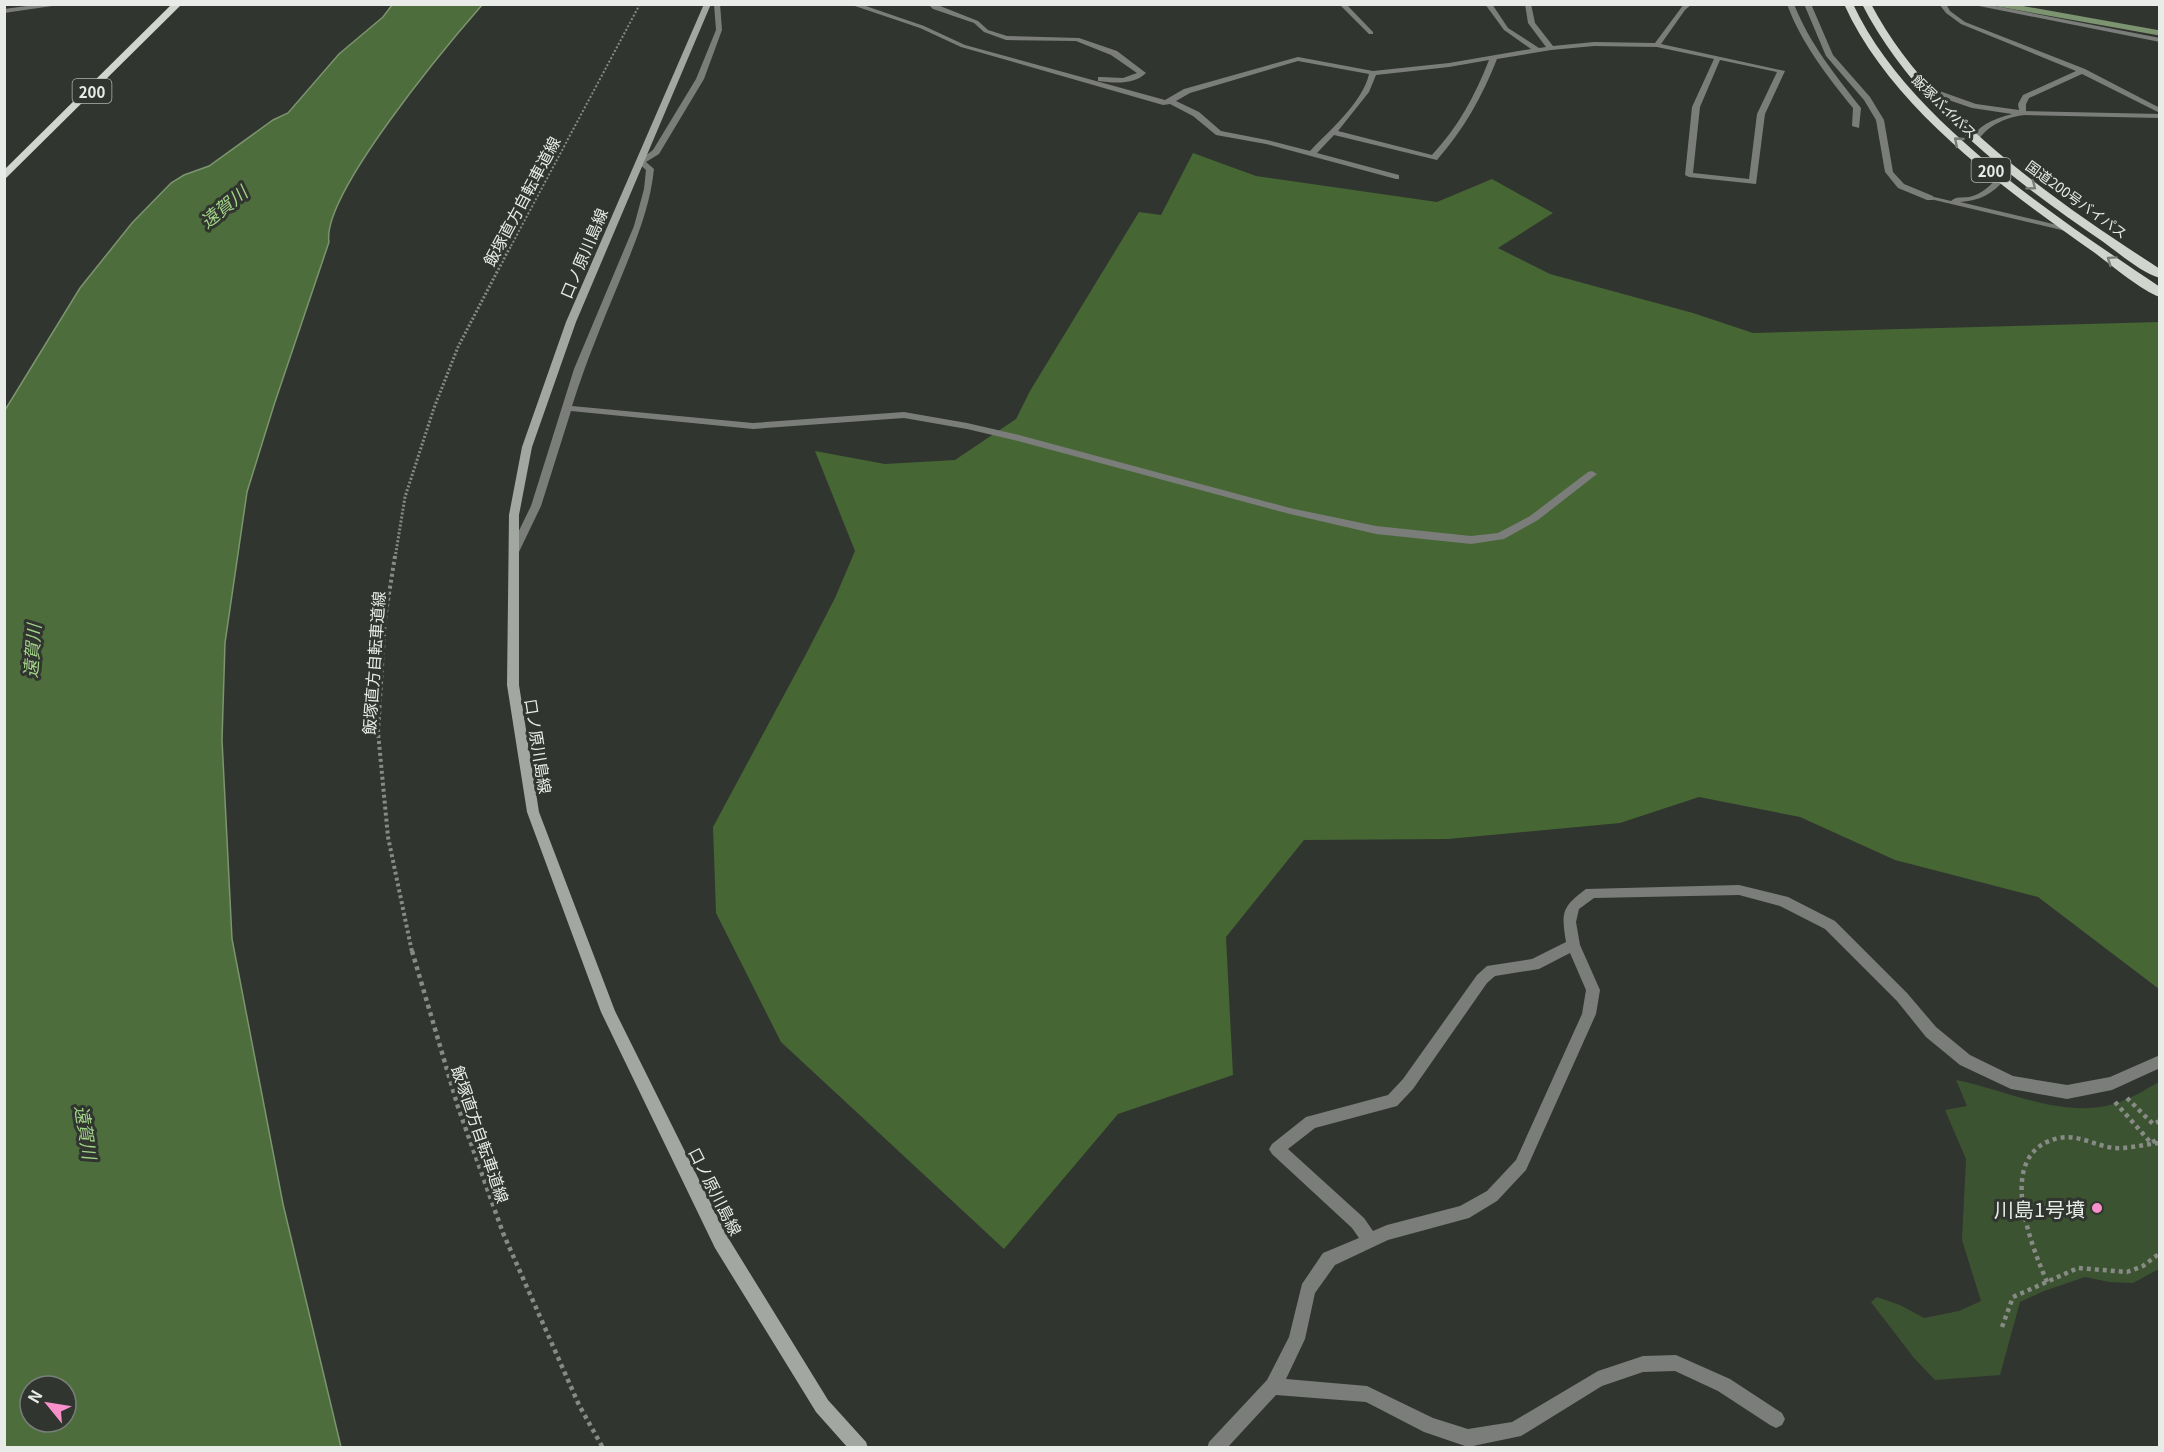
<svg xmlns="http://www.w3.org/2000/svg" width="2164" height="1452" font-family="Georgia,'Noto Sans JP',serif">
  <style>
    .green { fill: #3c5331 }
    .forest { fill: #466634 }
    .water { fill: #4d6e3c; stroke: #7c946f; stroke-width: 1.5; fill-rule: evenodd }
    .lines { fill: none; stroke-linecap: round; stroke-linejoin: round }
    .stream { stroke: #7c946f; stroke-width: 5 }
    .path-far3 { stroke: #878a85; stroke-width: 2; stroke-dasharray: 2 2; stroke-linecap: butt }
    .path-far2 { stroke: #878a85; stroke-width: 3; stroke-dasharray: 2 2; stroke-linecap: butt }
    .path-far1 { stroke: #878a85; stroke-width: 4; stroke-dasharray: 3 3; stroke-linecap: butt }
    .path { stroke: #878a85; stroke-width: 4.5; stroke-dasharray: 4 4; stroke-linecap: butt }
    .minor { fill: #7b7d7a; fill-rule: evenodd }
    .tertiary { fill: #7b7d7a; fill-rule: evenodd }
    .secondary { fill: #a3a7a2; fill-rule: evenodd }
    .trunk { fill: #d0d6ce; fill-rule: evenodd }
    .oneway { stroke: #797d77 }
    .poi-dot { fill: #f890cc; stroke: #31352f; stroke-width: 2 }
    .labels { text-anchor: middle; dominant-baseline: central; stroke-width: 6; stroke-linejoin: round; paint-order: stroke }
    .far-street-label { font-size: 14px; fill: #e8ebe7; stroke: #31352f }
    .shield { fill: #31352f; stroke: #b1b4b0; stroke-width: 1.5 }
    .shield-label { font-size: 15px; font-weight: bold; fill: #e8ebe7 }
    .street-label { font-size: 16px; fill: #e8ebe7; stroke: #31352f }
    .water-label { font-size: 18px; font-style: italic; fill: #a2d488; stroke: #31352f }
    .near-poi-label { font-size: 20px; fill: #e8ebe7; stroke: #31352f; text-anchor: end }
  </style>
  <rect width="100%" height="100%" fill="#31352f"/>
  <path class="green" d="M1956,1080C2007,1090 2061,1119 2114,1104C2130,1099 2145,1090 2159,1082V1269L2133,1283L2109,1282L2085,1277L2044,1291L2020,1302L2000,1375L1935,1380L1914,1358L1871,1302L1877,1297L1900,1305L1924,1318L1959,1311L1981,1301L1962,1240L1966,1159L1945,1110L1967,1106Z"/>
  <polygon class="forest" points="1193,153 1256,176 1437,202 1492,179 1553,213 1498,248 1550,274 1693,313 1753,333 2159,322 2159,989 2038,897 1895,860 1800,817 1699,797 1620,823 1448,839 1304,840 1226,937 1233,1075 1118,1114 1004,1249 781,1042 716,913 713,827 805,656 835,598 855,551 815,451 885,464 955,460 1016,419 1030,391 1139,212 1161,215"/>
  <path class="water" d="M392,5H482C448,44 321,195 329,242L274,405L247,492L225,643L222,740L232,939L283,1204L341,1447H5V410L80,288L132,223L171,183L184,175L209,166L273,120L288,113L339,54L383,17ZM30,1386H66V1422H30Z"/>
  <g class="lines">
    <polyline class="stream" points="1998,4 2160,33"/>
    <polyline class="path-far3" points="511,246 640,4"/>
    <polyline class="path-far2" points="395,558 405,497 434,408 458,347 511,245"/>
    <polyline class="path-far1" points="395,556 385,619 378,732 388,837 412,952"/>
    <g class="path">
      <polyline points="412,951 458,1107 503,1233 579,1405 603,1448"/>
      <polyline points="2127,1098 2153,1124 2160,1121"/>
      <polyline points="2115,1102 2151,1143 2160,1138"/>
      <path d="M2047,1282C2030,1242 1994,1152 2059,1138C2078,1134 2096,1146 2114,1148C2129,1149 2145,1144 2160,1143"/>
      <polyline points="2002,1327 2013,1297 2078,1268 2127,1272 2143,1266 2160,1253"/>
    </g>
    <g class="minor">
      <polygon points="42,4 66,4 4,13 4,9"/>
      <path d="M714,4H720L722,30L704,79L659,154L646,162L654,169C650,208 635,243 620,280C603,321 586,362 572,406L753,423L904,412L967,423L1019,435L1290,508L1376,526L1471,536L1498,533L1530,516L1588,472L1592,471L1597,474L1538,520L1504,539L1471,544L1376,534L1290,514L1018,441L967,429L904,418L753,429L571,411L541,506L518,554H510L509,551L531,506L574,369L634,226L644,189L646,170L637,162L653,150L696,79L716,30Z"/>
      <path d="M849,4H860L924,26L965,45L1165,100L1184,89L1298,57L1373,71L1449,63L1531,49L1504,30L1485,4H1492L1508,28L1539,48L1546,47L1528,23L1525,4H1531L1535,23L1553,46L1594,42L1655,43L1681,8L1684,4H1692L1685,10L1661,44L1785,71L1765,114L1756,184L1689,177L1685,175L1692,107L1714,59L1657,47L1594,46L1551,50L1497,59C1482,97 1464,129 1437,160L1334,135L1317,153L1399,175V179H1396L1266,144L1216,135L1193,116L1170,104L1163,105L961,47L920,28ZM1489,60C1475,96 1458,127 1432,155L1338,131L1369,92L1376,75L1449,67ZM1720,60L1777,72L1757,114L1749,179L1693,173L1700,107ZM1298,61L1369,74C1363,102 1329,131 1310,151L1267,140L1221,131L1199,112L1176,101L1190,93Z"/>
      <path d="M928,4H935L978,21L988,30L1007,36L1079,38L1117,51L1146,73C1134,85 1114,83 1098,81V77H1101L1123,78L1137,73L1111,55L1076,41L1006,40L984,32L974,23L933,9Z"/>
      <polygon points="1339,4 1346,4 1373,32 1373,34 1369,34"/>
      <path d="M1787,4H1794C1809,43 1836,76 1861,108L1859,128L1852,126L1853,108C1828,77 1801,43 1787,4Z"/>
      <path d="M1939,4H1946L1950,11L1965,22L2085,69L2160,108V113L2082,74L2029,98L2026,104V115C2009,116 1987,125 1978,141H1972L1971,139C1981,123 1995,119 2012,114L1972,108L1925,92V88H1931L1976,104L2019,110L2018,104L2023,95L2076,71L1961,24L1946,13Z"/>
      <path d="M1998,177L2005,179C1993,194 1979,201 1960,202L2070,228V232L1926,198L1930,196L1951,201C1956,196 1962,198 1969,197C1982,194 1990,186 1998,177Z"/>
      <path d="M1739,885L1788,897L1835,921L1907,993L1936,1027L1970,1055L2013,1076L2067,1085L2110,1077L2160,1055V1068L2112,1090L2067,1099L2011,1089L1960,1065L1926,1037L1897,1001L1825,929L1780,906L1739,895L1594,898L1579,909L1576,922L1580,945L1600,990L1596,1014L1526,1170L1497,1201L1469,1218L1388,1240L1335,1265L1315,1293L1305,1339L1286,1379L1367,1386L1433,1418L1468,1429L1512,1422L1598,1371L1643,1356L1676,1355L1730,1379L1782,1413L1785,1419L1782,1425L1776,1428L1770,1425L1718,1391L1675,1371L1643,1372L1602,1386L1521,1436L1468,1447L1424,1432L1366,1402L1276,1395L1227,1448H1207L1209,1442L1267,1380L1289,1337L1302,1284L1323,1253L1359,1238L1352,1228L1272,1154L1269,1149L1272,1144L1306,1117L1388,1095L1403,1079L1477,975L1487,966L1532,959L1566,942C1561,912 1562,907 1586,889ZM1570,953L1586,990L1582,1014L1516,1160L1487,1191L1460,1206L1387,1225L1373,1231L1364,1218L1288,1149L1315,1128L1397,1106L1413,1089L1487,983L1495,976L1539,969Z"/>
    </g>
    <g class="tertiary">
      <polygon points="1804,4 1811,4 1833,55 1870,97 1884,120 1893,172 1904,184 1933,196 1933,200 1927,200 1898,188 1885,172 1876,120 1864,100 1826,56"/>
      <polygon points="1969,4 1985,4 2160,38 2160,42"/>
      <polygon points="2020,111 2160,114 2160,118 2023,115 2019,113"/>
    </g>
    <polygon class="secondary" points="704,4 711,4 576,322 532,447 519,515 519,685 539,812 615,1011 727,1236 828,1400 866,1442 868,1448 848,1448 816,1412 715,1248 601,1012 527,812 507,685 509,515 522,447 566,322"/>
    <g class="trunk">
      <polygon points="172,4 182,4 4,180 4,170"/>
      <path d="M1844,4H1853C1906,119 2056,217 2160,287V297C2142,291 2111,265 2095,253C2004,189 1891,108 1844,4Z"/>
      <path d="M1862,4H1871C1929,115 2057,202 2160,269V278C2140,272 2119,253 2102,241C2011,179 1913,104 1862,4Z"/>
    </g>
  </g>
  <defs><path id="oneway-chevron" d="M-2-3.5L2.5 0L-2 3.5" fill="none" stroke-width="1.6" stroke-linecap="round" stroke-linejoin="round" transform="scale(1.5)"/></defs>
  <g class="oneway">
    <use href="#oneway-chevron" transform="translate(1958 141) rotate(-139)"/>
    <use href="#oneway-chevron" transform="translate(2032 186) rotate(37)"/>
    <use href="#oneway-chevron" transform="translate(2111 260) rotate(-145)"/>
  </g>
  <circle class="poi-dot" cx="2097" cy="1208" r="6"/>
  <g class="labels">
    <g class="far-street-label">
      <text transform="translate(1945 106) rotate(44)">飯塚バイパス</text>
      <text transform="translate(2077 199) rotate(36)">国道200号バイパス</text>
    </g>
    <g class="shield">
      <rect x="72.5" y="79" width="39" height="24" rx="4.5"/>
      <rect x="1971.5" y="158" width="39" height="24" rx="4.5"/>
    </g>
    <g class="shield-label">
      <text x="92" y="91">200</text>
      <text x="1991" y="170">200</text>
    </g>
    <g class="street-label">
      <text transform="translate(521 201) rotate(-62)">飯塚直方自転車道線</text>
      <text transform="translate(583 253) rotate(-67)">口ノ原川島線</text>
      <text transform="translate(373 663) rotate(-86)">飯塚直方自転車道線</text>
      <text transform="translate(539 746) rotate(81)">口ノ原川島線</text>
      <text transform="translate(481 1134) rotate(71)">飯塚直方自転車道線</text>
      <text transform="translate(716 1191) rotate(63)">口ノ原川島線</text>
    </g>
    <g class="water-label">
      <text transform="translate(223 206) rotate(-39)">遠賀川</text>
      <text transform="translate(31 651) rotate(-86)">遠賀川</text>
      <text transform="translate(87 1132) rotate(81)">遠賀川</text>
    </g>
    <g class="near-poi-label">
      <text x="2085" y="1208">川島1号墳</text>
    </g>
  </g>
  <rect width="2164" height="1452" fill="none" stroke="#e8ebe7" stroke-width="12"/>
  <g transform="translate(48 1404) rotate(300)"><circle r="28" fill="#31352f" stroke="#7a7e79" stroke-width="1.5"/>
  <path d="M0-4.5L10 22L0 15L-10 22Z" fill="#f890cc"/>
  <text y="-9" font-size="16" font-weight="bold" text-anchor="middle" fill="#e8ebe7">N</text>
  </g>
</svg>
